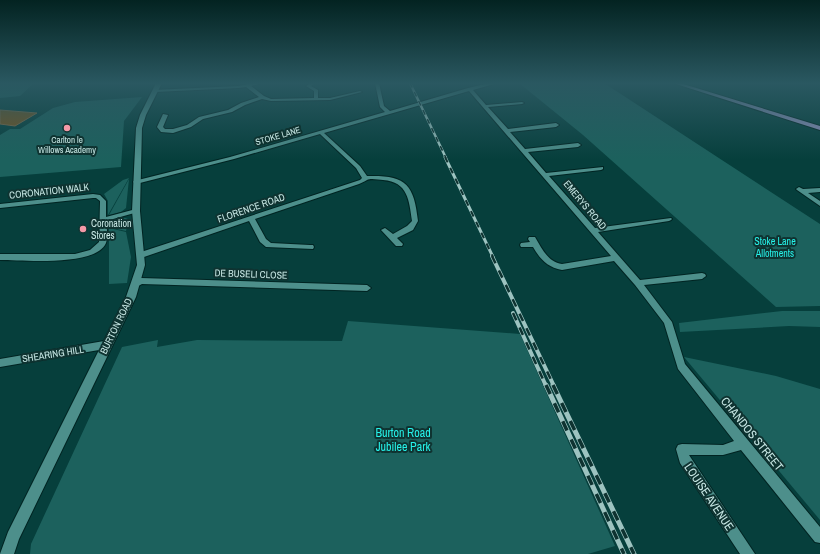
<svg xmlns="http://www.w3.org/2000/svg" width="820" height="554" font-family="'Archivo Narrow',sans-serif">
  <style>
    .green { fill: #1c615d }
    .building { fill: #7d5319; stroke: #8b6a44 }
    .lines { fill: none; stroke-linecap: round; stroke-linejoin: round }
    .minor-casing { stroke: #002422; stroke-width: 2 }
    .tertiary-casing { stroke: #002422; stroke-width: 2 }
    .primary-casing { stroke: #002422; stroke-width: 2 }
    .minor { fill: #4d8f8b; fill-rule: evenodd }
    .tertiary { fill: #4d8f8b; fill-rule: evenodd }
    .primary { fill: #9393bf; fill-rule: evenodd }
    .rail-far3-casing { stroke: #9dc3c0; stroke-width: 2.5 }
    .rail-far2-casing { stroke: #9dc3c0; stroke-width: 3 }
    .rail-far1-casing { stroke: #9dc3c0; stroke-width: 4 }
    .rail-casing { stroke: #9dc3c0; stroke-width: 5 }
    .rail-far3 { stroke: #0f3331; stroke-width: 1.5; stroke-dasharray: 5; stroke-linecap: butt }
    .rail-far2 { stroke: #0f3331; stroke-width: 2; stroke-dasharray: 6; stroke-linecap: butt }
    .rail-far1 { stroke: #0f3331; stroke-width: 2.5; stroke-dasharray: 8; stroke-linecap: butt }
    .rail { stroke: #0f3331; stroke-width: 3.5; stroke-dasharray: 10; stroke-linecap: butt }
    .poi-dot { fill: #f39aa8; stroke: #0f3331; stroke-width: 1.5 }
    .labels { text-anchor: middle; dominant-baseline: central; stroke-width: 4; stroke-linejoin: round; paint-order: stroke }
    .far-street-label { font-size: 9px; fill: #c7e7e4; stroke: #0f3331 }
    .far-poi-label { font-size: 9px; fill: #c7e7e4; stroke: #0f3331 }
    .street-label { font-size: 10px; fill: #c7e7e4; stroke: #0f3331 }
    .poi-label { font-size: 10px; fill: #c7e7e4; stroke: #0f3331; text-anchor: start }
    .park-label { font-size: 10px; fill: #26f2e9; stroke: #0f3331 }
    .near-park-label { font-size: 12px; fill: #26f2e9; stroke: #0f3331 }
    .near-street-label { font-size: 12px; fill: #c7e7e4; stroke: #0f3331 }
  </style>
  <rect width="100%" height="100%" fill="#063f3c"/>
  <g class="green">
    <polygon points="0,83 34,83 20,96 0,98"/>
    <polygon points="519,83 604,83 820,224 820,306 776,307 583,135"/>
    <polygon points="142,97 124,121 121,167 0,177 0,135 10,129 20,129 53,108 75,102"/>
    <polygon points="129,178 108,215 108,201 104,194 123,180"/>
    <polygon points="129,179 126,208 121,212 109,215"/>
    <polygon points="125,218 128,219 126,231 108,227 108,223"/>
    <polygon points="109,228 126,232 131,257 127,283 109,284"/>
    <polygon points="782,311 820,311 820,327 789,326 680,332 679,323"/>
    <polygon points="348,321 520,334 615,546 588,554 30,554 31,544 122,347 158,340 157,347 197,340 342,341"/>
    <polygon points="684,357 776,376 820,389 820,520"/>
  </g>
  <polygon class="building" points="0,110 37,113 15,126 0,124"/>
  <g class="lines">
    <defs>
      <g id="minor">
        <polygon points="255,83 262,83 251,86 264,96 271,99 314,98 314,91 306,86 311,83 315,83 311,86 318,90 318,98 330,98 360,91 362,92 330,100 271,101 262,99 245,105 232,112 203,119 191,127 173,133 161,132 157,127 163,114 168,115 163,127 165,129 173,129 187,125 199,117 228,110 241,103 259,97 246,87 238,88 155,92 153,92 153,90 238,86"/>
        <path d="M375,83H379L384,106L390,111L468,88L489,83H494V84L473,90L486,105L522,102L524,103L522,104L488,107L508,129L556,123L559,125L556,127L510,132L525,149L578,143L581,145L578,147L528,152L546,173L603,167V169L601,170L549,176L595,228L671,218L672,219L671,220L669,221L598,232L640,280L702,273L705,274L706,276L702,279L644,285L672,322L685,364L820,527V543L815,542L741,450L723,455H689L755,554H740L680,463L676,449L678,445L682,444L723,445L734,441L678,369L664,323L635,285L614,261L562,270C547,267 540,259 533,247H521L520,245L521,243L530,242L528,239L529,237H535C542,249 548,262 562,264L611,256L469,91L324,133L360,166L367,176C405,175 414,183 418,221L413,230L397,238L403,244L402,246H396L381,230L385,228L393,234L407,226L412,221C409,200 408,182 383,180C379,180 371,178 367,180C365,181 362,183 359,184L255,219L266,239L271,243L310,245H313L314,247L313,249L266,247L260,242L249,221L144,257H138L137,255L138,253L360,180L362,178L356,168L320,134L234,159L136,184L133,182L134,181L230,157L385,112L380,107Z"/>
        <polygon points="799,187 803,189 820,188 820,192 808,193 820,201 820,206 797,190 796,189"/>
        <path d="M93,194L100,195L106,201V217L136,209L139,211L138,212L106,221C107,228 108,237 106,243C96,267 22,260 0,260V254H75L90,250L99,242L100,201L96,198H93L0,208V204Z"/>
        <polygon points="141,278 367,285 371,288 367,291 142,284 136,287 133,286 132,284 133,282"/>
      </g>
      <polygon id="tertiary" points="156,83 162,83 146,115 142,128 140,211 145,265 136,297 19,539 14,554 0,554 8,532 99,350 0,367 0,359 104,341 126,297 137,265 132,211 136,128 140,115"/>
      <polygon id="primary" points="673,83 680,83 820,126 820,130"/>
    </defs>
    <use href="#minor" class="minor-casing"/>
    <use href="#tertiary" class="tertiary-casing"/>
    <use href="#primary" class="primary-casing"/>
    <use href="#minor" class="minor"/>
    <use href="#tertiary" class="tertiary"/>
    <use href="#primary" class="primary"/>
    <defs>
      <polyline id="rail-far3" points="410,83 446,158"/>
      <polyline id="rail-far2" points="445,157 493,257"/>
      <g id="rail-far1">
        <polyline points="492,256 554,386"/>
        <polyline points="513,313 546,386"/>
      </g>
      <g id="rail">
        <polyline points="546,385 624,554"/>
        <polyline points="553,385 634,554"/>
      </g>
    </defs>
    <use href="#rail-far3" class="rail-far3-casing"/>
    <use href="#rail-far2" class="rail-far2-casing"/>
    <use href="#rail-far1" class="rail-far1-casing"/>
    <use href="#rail" class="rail-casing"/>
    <use href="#rail-far3" class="rail-far3"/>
    <use href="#rail-far2" class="rail-far2"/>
    <use href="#rail-far1" class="rail-far1"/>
    <use href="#rail" class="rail"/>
  </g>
  <linearGradient id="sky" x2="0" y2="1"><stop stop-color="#032321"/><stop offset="0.52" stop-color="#2a5861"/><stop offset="1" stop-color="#2a5861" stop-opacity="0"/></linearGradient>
  <rect width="820" height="160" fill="url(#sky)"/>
  <g class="poi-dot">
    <circle cx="67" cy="128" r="4"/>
    <circle cx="83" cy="229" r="4"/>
  </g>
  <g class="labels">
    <g class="far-street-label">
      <text transform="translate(278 136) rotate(-16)">STOKE LANE</text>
    </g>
    <g class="far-poi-label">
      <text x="67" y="140">Carlton le<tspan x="67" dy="10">Willows Academy</tspan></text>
    </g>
    <g class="street-label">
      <text transform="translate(49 191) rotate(-6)">CORONATION WALK</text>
      <text transform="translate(585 205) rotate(50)">EMERYS ROAD</text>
      <text transform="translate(251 208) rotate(-19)">FLORENCE ROAD</text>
      <text transform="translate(251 274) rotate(2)">DE BUSELI CLOSE</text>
      <text transform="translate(116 326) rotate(-64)">BURTON ROAD</text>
      <text transform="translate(53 354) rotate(-9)">SHEARING HILL</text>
    </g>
    <g class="poi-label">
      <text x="91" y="223">Coronation<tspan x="91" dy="12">Stores</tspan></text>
    </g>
    <g class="park-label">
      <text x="775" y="241">Stoke Lane<tspan x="775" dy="12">Allotments</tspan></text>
    </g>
    <g class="near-park-label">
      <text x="403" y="433">Burton Road<tspan x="403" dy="14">Jubilee Park</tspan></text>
    </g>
    <g class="near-street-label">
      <text transform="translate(752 434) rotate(51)">CHANDOS STREET</text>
      <text transform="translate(709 497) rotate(56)">LOUISE AVENUE</text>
    </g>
  </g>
</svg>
